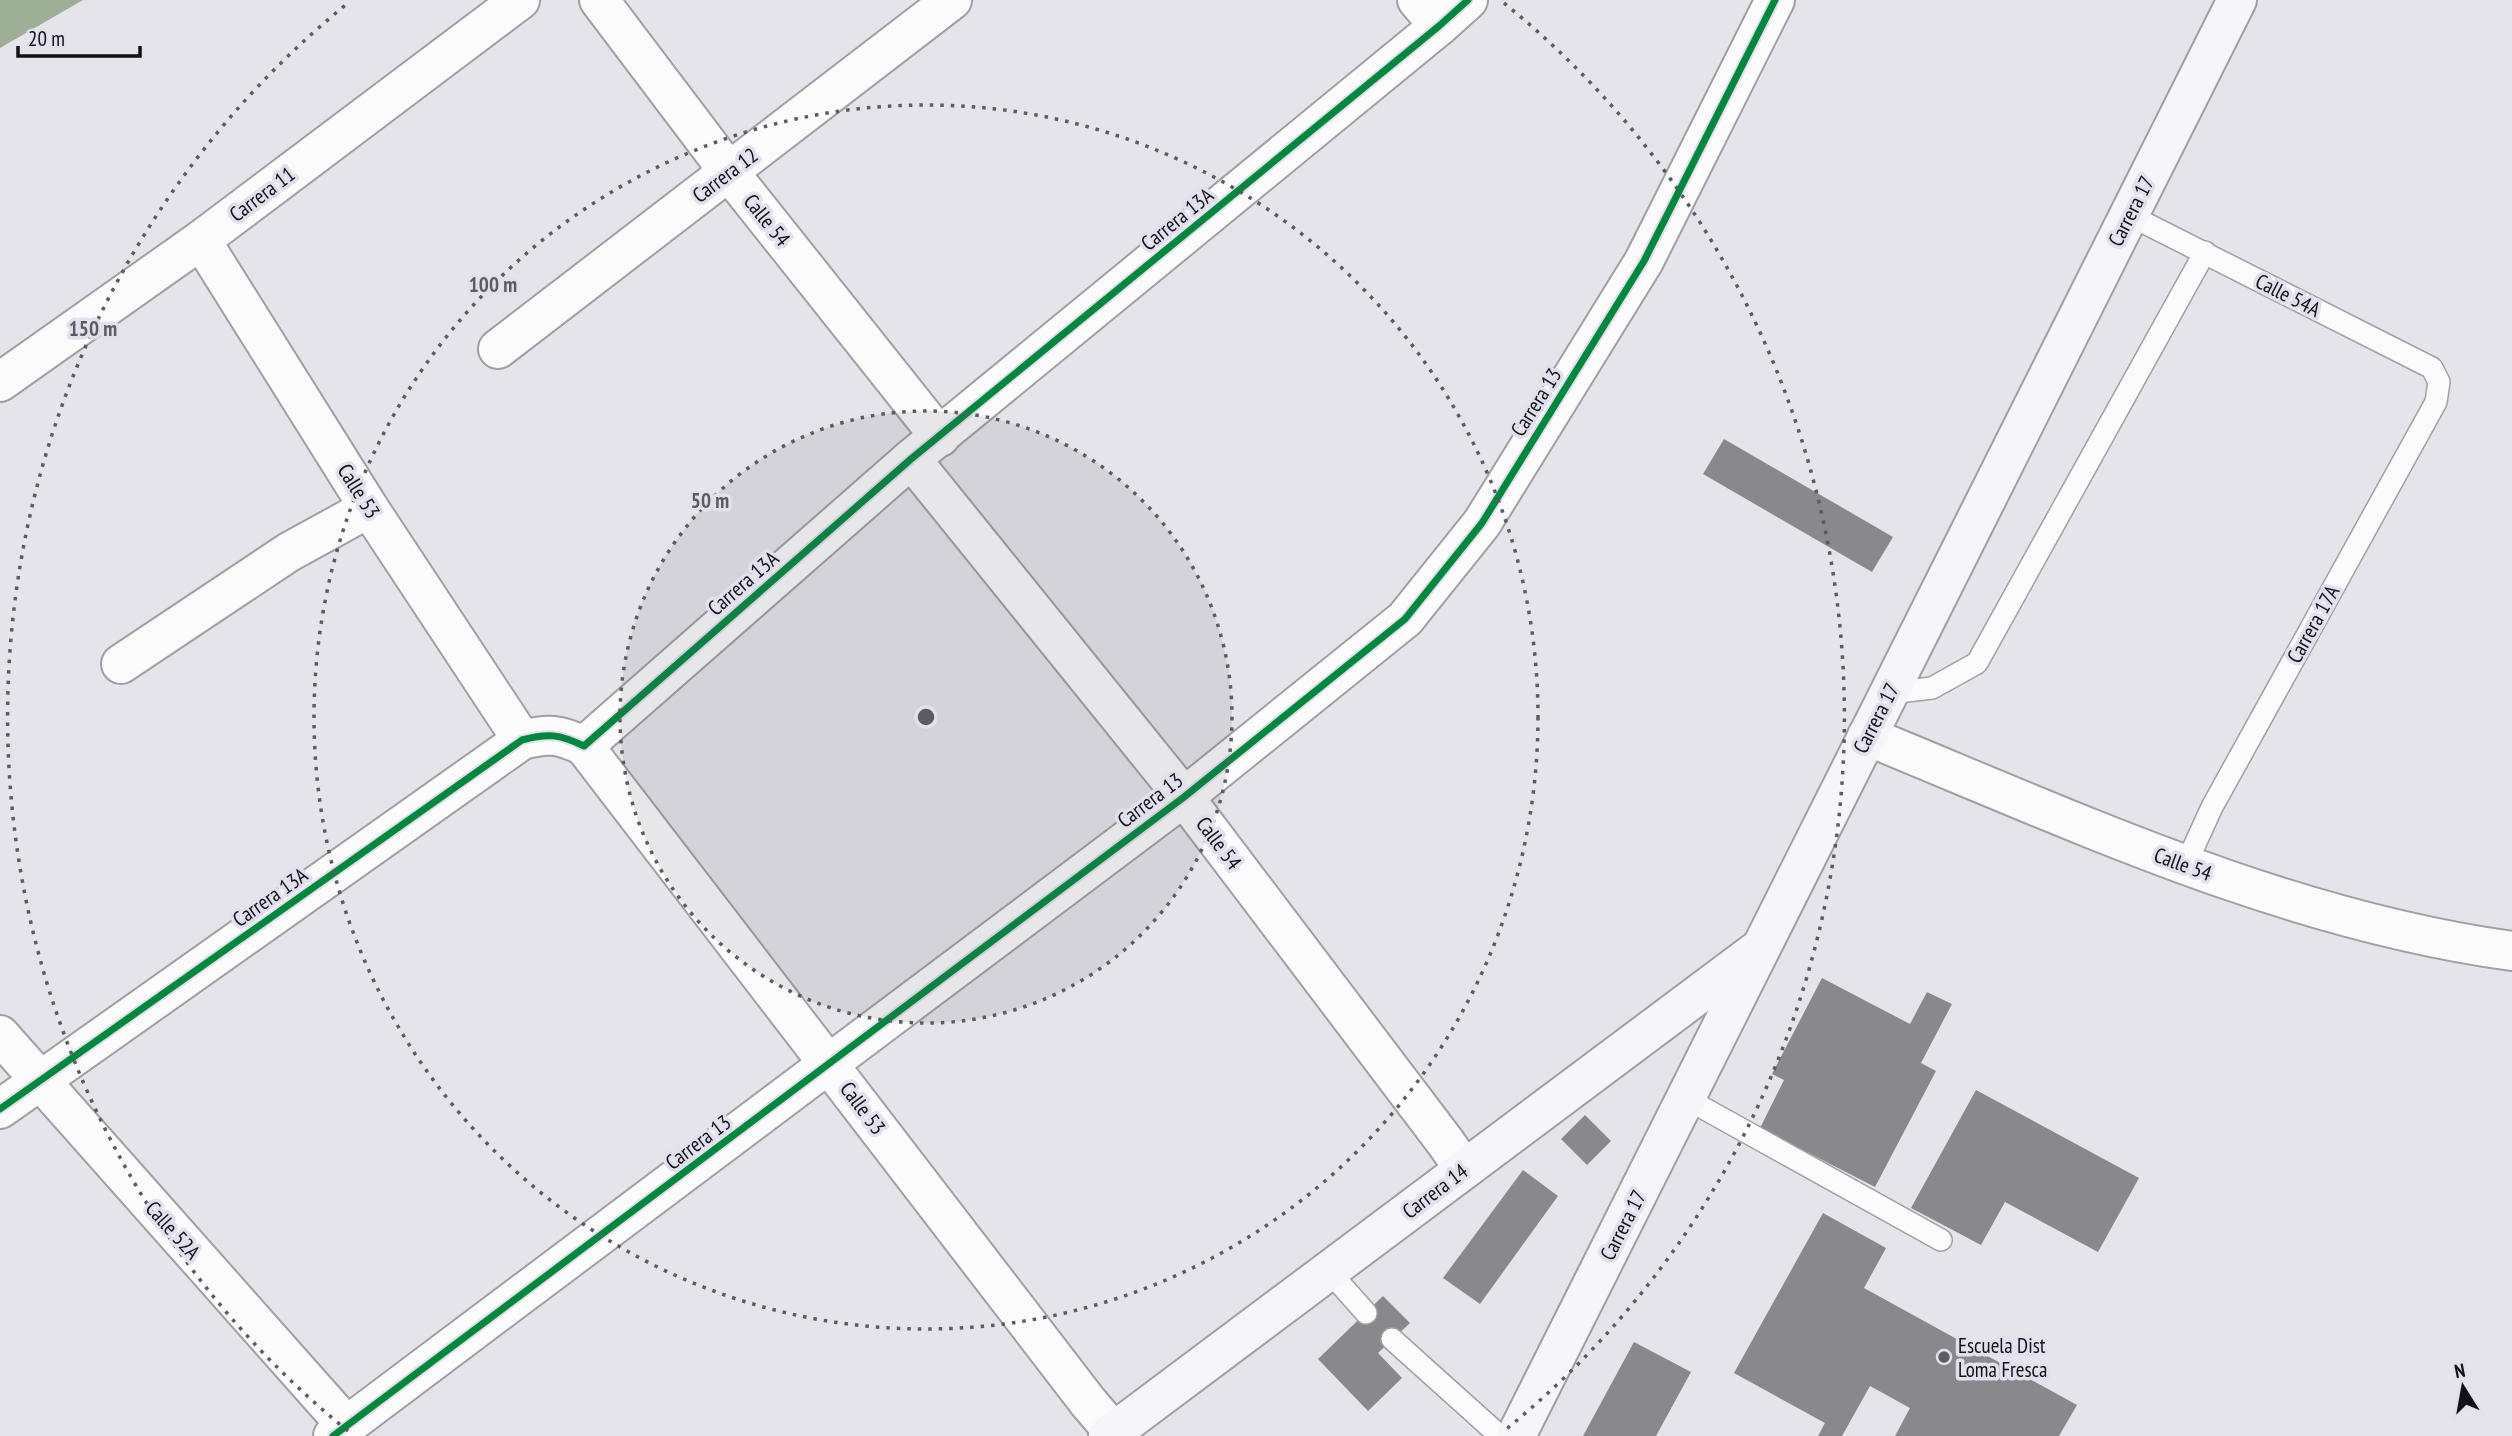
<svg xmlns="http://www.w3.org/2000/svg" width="2512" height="1436" font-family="'PT Sans Narrow',sans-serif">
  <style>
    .water { fill: #9daf96 }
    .building { fill: #89888c }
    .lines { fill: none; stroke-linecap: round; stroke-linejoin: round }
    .lane-casing { stroke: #a09fa4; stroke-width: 24 }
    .street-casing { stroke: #a09fa4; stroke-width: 42 }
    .secondary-casing { stroke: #a09fa4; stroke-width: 42 }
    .lane { stroke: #fbfbfc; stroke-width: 21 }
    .street { stroke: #fbfbfc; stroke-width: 38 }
    .secondary { stroke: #f6f5f9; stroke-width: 38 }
    .cycleway-casing { stroke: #e3e0ee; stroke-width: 11 }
    .cycleway { stroke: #00873e; stroke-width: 7 }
    .ring { fill: none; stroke: #5c5b60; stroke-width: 3.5; stroke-dasharray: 3.5 7 }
    .poi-dot { fill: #5c5b60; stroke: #e3e0ee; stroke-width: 2.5 }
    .labels { text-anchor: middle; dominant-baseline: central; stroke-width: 7; stroke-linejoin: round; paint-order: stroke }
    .street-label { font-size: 21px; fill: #121116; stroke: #e3e0ee }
    .poi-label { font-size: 21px; fill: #121116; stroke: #e3e0ee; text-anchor: start }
    .centre { fill: #5c5b60; stroke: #e3e0ee; stroke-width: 3.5 }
    .ring-label { font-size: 21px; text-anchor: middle; font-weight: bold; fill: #5c5b60; stroke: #e3e0ee; stroke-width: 7; stroke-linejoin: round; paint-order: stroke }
  </style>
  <rect width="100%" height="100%" fill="#e5e4ea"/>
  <polygon class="water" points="0,0 83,0 0,48"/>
  <g class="building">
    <polygon points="1724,439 1893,537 1872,572 1703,474"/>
    <polygon points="1822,978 1910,1024 1927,992 1952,1004 1921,1063 1936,1071 1875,1187 1760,1128 1784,1080 1772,1074"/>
    <polygon points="1976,1090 2139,1178 2098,1252 2005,1202 1981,1245 1911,1208"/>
    <polygon points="1585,1115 1611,1141 1587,1165 1561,1139"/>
    <polygon points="1523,1170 1558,1196 1480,1304 1443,1278"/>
    <polygon points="1823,1213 1886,1248 1864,1288 2077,1405 2059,1436 1895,1436 1910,1408 1870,1386 1842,1436 1818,1436 1825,1423 1734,1373"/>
    <polygon points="1383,1296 1410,1323 1378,1353 1402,1378 1368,1411 1318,1359"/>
    <polygon points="1634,1342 1691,1372 1656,1436 1583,1436"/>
  </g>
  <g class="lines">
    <defs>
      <g id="lane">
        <polyline points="2129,215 2432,368 2439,382 2436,402 2212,807 2185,866"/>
        <polyline points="1889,693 1932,688 1977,663 2205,252"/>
        <polyline points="1687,1099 1941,1240"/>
        <polyline points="1328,1270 1366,1313"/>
        <polyline points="1392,1339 1500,1436"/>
      </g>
      <g id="street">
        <polyline points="599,0 729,172 940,437"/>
        <polyline points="1417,0 1439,26"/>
        <polyline points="201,240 369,508 522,740"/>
        <polyline points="498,349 952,0"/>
        <polyline points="0,382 201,240 520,0"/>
        <polyline points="911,459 1184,797 1446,1143 1464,1169"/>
        <polyline points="121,664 289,552 369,508"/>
        <path d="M1867,736C2077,822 2286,920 2512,951"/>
        <polyline points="584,746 1088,1402 1117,1436"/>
        <polyline points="0,1035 346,1425"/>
        <path d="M0,1109L522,740C548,733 559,734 584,746L911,459L1439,26L1468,0"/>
        <polyline points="333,1436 1184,797 1405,619 1482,523 1644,261 1775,0"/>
      </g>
      <g id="secondary">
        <polyline points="1108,1436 1755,952"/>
        <polyline points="1516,1436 2237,0"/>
      </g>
    </defs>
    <use href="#lane" class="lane-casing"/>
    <use href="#street" class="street-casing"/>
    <use href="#secondary" class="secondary-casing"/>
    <use href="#lane" class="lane"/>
    <use href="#street" class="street"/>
    <use href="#secondary" class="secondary"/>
    <defs>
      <g id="cycleway">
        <path d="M0,1109L522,740C548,733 559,734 584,746L911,459L1439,26L1468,0"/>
        <polyline points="333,1436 1184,797 1405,619 1482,523 1644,261 1775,0"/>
      </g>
    </defs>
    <use href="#cycleway" class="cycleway-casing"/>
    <use href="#cycleway" class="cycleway"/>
  </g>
  <circle cx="926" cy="717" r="306" fill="#5c5b60" fill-opacity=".12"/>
  <g class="ring">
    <circle cx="926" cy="717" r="306"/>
    <circle cx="926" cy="717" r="612"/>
    <path d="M348 1431A919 919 0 0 1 348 3M1504 3A919 919 0 0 1 1504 1431"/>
  </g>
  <circle class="poi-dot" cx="1944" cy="1357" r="7"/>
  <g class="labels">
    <g class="street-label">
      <text transform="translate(725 175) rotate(-37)">Carrera 12</text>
      <text transform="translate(262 194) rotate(-37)">Carrera 11</text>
      <text transform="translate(2131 211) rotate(-63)">Carrera 17</text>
      <text transform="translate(1177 219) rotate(-39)">Carrera 13A</text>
      <text transform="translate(767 220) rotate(51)">Calle 54</text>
      <text transform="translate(2288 295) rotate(27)">Calle 54A</text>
      <text transform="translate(1536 402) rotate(-58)">Carrera 13</text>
      <text transform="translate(359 491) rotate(58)">Calle 53</text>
      <text transform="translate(743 583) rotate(-41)">Carrera 13A</text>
      <text transform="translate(2313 624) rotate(-61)">Carrera 17A</text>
      <text transform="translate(1876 718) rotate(-63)">Carrera 17</text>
      <text transform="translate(1150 800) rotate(-37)">Carrera 13</text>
      <text transform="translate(1219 843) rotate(53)">Calle 54</text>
      <text transform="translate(2183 864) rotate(20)">Calle 54</text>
      <text transform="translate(270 897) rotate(-35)">Carrera 13A</text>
      <text transform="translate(863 1108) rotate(53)">Calle 53</text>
      <text transform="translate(698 1142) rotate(-37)">Carrera 13</text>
      <text transform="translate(1435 1191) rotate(-37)">Carrera 14</text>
      <text transform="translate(1623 1225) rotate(-63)">Carrera 17</text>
      <text transform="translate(173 1230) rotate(48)">Calle 52A</text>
    </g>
    <g class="poi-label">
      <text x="1958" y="1345">Escuela Dist<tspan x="1958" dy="24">Loma Fresca</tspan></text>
    </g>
  </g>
  <circle cx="926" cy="717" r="10" class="centre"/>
  <g class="ring-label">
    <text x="493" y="292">100 m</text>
    <text x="93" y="336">150 m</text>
    <text x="710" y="508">50 m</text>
  </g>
  <g transform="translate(2463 1387) rotate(349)" stroke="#e3e0ee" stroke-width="5" paint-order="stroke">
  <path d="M0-5L12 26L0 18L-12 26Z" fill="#121116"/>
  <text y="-10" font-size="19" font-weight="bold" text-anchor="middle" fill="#121116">N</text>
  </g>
  <path d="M18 46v10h122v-10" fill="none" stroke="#121116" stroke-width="3.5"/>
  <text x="28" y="46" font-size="21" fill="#121116" stroke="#e3e0ee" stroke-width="5" paint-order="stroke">20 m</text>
</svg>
